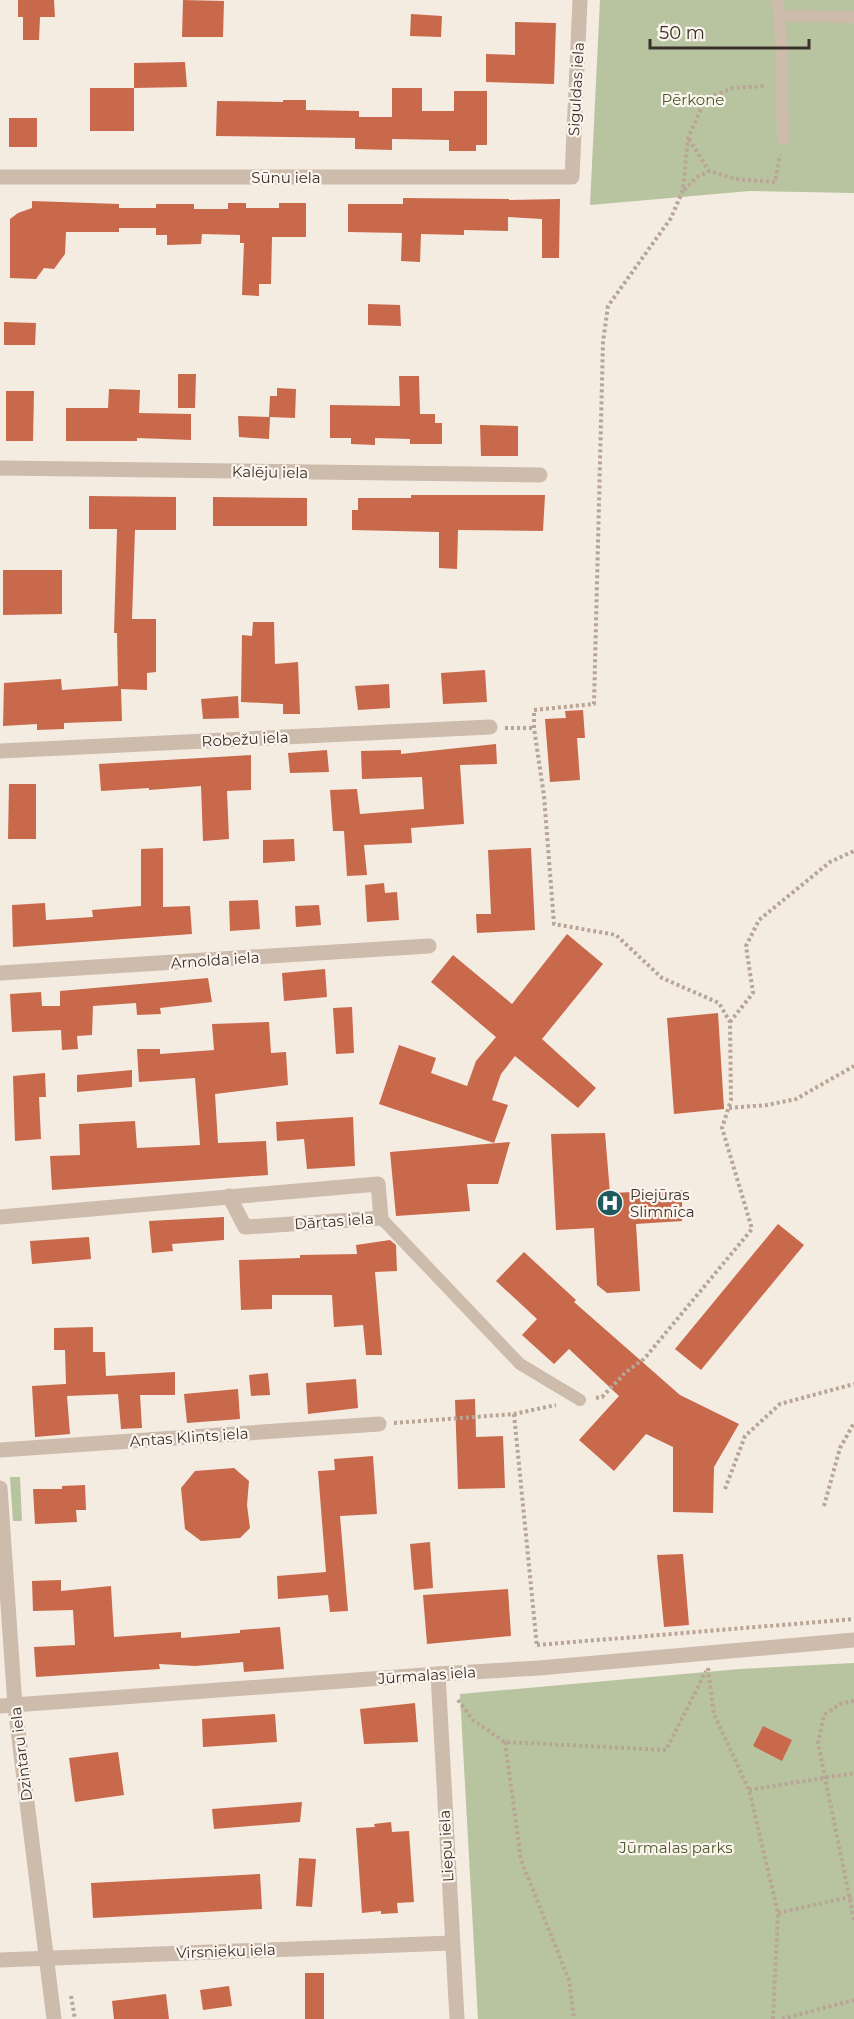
<svg xmlns="http://www.w3.org/2000/svg" width="854" height="2019" font-family="Montserrat,sans-serif">
  <style>
    .green { fill: #b8c4a0 }
    .building { fill: #c8694b }
    .lines { fill: none; stroke-linecap: round; stroke-linejoin: round }
    .path { stroke: #b9a596; stroke-width: 4; stroke-dasharray: 3 3; stroke-linecap: butt }
    .lane { stroke: #cdbbac; stroke-width: 12 }
    .street { stroke: #cdbbac; stroke-width: 15 }
    .labels { text-anchor: middle; dominant-baseline: central; stroke-width: 4.5; stroke-linejoin: round; paint-order: stroke }
    .street-label { font-size: 15px; fill: #3b302b; stroke: #fbf5ee }
    .park-label { font-size: 15px; fill: #4a5a2e; stroke: #fbf5ee }
    .poi-label { font-size: 15px; fill: #3b302b; stroke: #fbf5ee; text-anchor: start }
  </style>
  <rect width="100%" height="100%" fill="#f4ebe1"/>
  <g class="green">
    <polygon points="600,0 854,0 854,193 750,191 590,205"/>
    <polygon points="10,1477 20,1477 22,1521 13,1521"/>
    <polygon points="854,1663 854,2019 478,2019 460,1694 740,1669"/>
  </g>
  <g class="building">
    <polygon points="18,0 54,0 55,17 40,17 39,40 23,40 23,17 18,17"/>
    <polygon points="183,0 224,1 223,37 182,37"/>
    <polygon points="411,14 442,16 441,37 410,36"/>
    <polygon points="515,22 556,23 554,84 486,82 486,54 515,55"/>
    <polygon points="185,62 187,87 134,88 134,63"/>
    <rect x="90" y="88" width="44" height="43"/>
    <polygon points="392,88 422,88 422,111 454,111 454,91 487,91 487,145 476,145 476,151 449,151 449,140 392,139 392,150 355,149 355,138 216,136 217,101 283,102 283,100 306,100 306,110 359,111 359,117 392,117"/>
    <rect x="9" y="118" width="28" height="29"/>
    <polygon points="403,198 509,199 509,200 560,199 559,258 542,258 542,219 508,217 508,231 464,230 464,235 421,234 420,262 401,261 402,233 348,232 348,204 403,204"/>
    <polygon points="32,201 119,204 119,208 156,208 156,204 194,204 194,209 228,209 228,203 246,203 246,208 279,208 279,203 306,203 306,237 272,237 271,284 259,284 259,296 242,295 244,243 240,243 240,235 202,234 201,244 167,245 167,235 156,235 156,228 119,228 119,232 66,232 65,254 54,269 44,268 36,279 10,278 10,219 18,213 32,208"/>
    <polygon points="368,304 400,305 401,326 368,325"/>
    <polygon points="4,322 36,323 35,345 4,345"/>
    <polygon points="178,374 196,374 195,408 178,408"/>
    <polygon points="399,376 419,376 420,414 435,414 435,423 442,423 442,444 410,444 410,439 375,438 375,445 351,444 351,438 330,438 330,405 400,406"/>
    <polygon points="277,388 296,389 295,418 270,417 269,439 239,437 238,416 269,417 270,396 277,396"/>
    <polygon points="109,389 140,390 139,413 191,414 191,440 137,438 137,441 66,441 66,408 108,408"/>
    <polygon points="6,391 34,391 33,441 6,441"/>
    <polygon points="480,425 518,426 518,456 481,456"/>
    <polygon points="411,495 545,495 543,531 458,530 457,569 439,568 439,532 352,530 352,510 358,510 358,498 411,498"/>
    <polygon points="89,496 176,497 176,530 135,530 132,619 156,619 156,672 147,673 147,690 121,689 122,721 64,723 64,729 37,730 37,724 3,726 4,683 61,679 62,690 118,686 117,633 114,633 117,529 89,529"/>
    <polygon points="213,497 307,498 307,526 213,526"/>
    <polygon points="3,570 62,570 62,614 3,615"/>
    <polygon points="253,622 274,622 275,664 298,662 300,714 283,714 283,704 241,702 242,635 252,636"/>
    <polygon points="485,670 487,702 443,704 441,673"/>
    <polygon points="389,684 390,708 358,710 355,686"/>
    <polygon points="238,696 239,718 203,719 201,699"/>
    <polygon points="583,710 585,738 577,738 580,780 550,782 545,719 566,718 565,711"/>
    <polygon points="496,744 497,764 460,765 464,824 411,828 412,843 364,845 367,875 347,876 344,831 333,831 330,790 357,789 360,814 424,809 422,777 362,779 361,751 401,750 401,754"/>
    <polygon points="327,750 329,772 290,773 288,753"/>
    <polygon points="251,755 251,790 227,791 229,839 203,841 201,786 149,790 149,788 101,791 99,764"/>
    <polygon points="9,784 36,784 36,839 8,839"/>
    <polygon points="294,839 295,861 263,863 263,840"/>
    <polygon points="163,848 163,907 190,906 192,934 13,947 12,905 45,903 46,920 93,917 92,910 141,906 141,849"/>
    <polygon points="531,848 535,930 477,933 476,914 491,914 488,850"/>
    <polygon points="384,883 385,893 397,892 399,920 367,922 365,885"/>
    <polygon points="258,900 260,929 230,931 229,901"/>
    <polygon points="319,905 321,925 296,927 295,906"/>
    <polygon points="567,934 603,964 542,1039 596,1088 578,1108 515,1056 501,1074 492,1100 508,1105 494,1143 379,1104 399,1045 436,1058 431,1073 467,1086 476,1061 496,1037 431,982 453,955 512,1004"/>
    <polygon points="325,969 327,997 284,1001 282,973"/>
    <polygon points="208,978 212,1002 160,1008 161,1014 137,1015 136,1003 93,1006 92,1035 77,1036 78,1049 62,1050 61,1030 12,1032 10,994 41,992 42,1006 60,1006 60,991"/>
    <polygon points="352,1007 354,1053 336,1054 333,1008"/>
    <polygon points="718,1013 724,1109 674,1114 667,1018"/>
    <polygon points="269,1022 271,1053 286,1052 288,1085 215,1094 218,1143 266,1141 268,1175 52,1190 50,1156 80,1155 79,1124 135,1121 137,1148 200,1145 195,1078 139,1082 137,1049 160,1049 160,1054 214,1050 212,1024"/>
    <polygon points="132,1070 132,1087 77,1092 77,1075"/>
    <polygon points="45,1073 46,1097 39,1097 41,1139 15,1141 13,1076"/>
    <polygon points="353,1117 355,1166 307,1169 304,1139 277,1141 276,1122"/>
    <polygon points="605,1133 610,1193 682,1190 682,1221 636,1224 640,1291 607,1293 597,1285 594,1228 556,1230 551,1134"/>
    <polygon points="510,1142 498,1184 467,1184 470,1211 396,1216 390,1152"/>
    <polygon points="224,1217 224,1240 172,1244 173,1251 152,1253 149,1221"/>
    <polygon points="778,1224 804,1245 701,1370 675,1349"/>
    <polygon points="89,1237 91,1259 32,1264 30,1241"/>
    <polygon points="390,1240 396,1245 397,1271 375,1272 382,1355 366,1355 363,1325 334,1327 332,1295 272,1295 272,1309 241,1310 239,1260 300,1258 300,1255 357,1254 356,1245"/>
    <polygon points="524,1252 576,1300 574,1302 680,1395 739,1424 714,1467 713,1513 673,1512 673,1447 646,1434 614,1471 579,1440 619,1396 569,1349 554,1364 522,1335 537,1319 496,1281"/>
    <polygon points="93,1327 93,1352 105,1352 106,1376 175,1372 175,1395 140,1395 142,1428 121,1429 118,1394 67,1396 70,1434 35,1437 32,1386 66,1384 65,1350 54,1350 54,1328"/>
    <polygon points="268,1373 270,1395 251,1396 249,1375"/>
    <polygon points="356,1379 358,1408 308,1414 306,1383"/>
    <polygon points="238,1389 240,1419 187,1423 184,1394"/>
    <polygon points="475,1399 476,1437 503,1436 505,1488 458,1489 455,1400"/>
    <polygon points="373,1456 377,1514 340,1516 348,1611 330,1612 328,1595 278,1599 277,1576 326,1572 318,1471 335,1470 334,1459"/>
    <polygon points="234,1468 249,1481 247,1505 250,1528 240,1538 201,1541 185,1529 181,1488 195,1471"/>
    <polygon points="85,1485 86,1510 76,1510 77,1522 35,1524 33,1489 62,1489 62,1486"/>
    <polygon points="430,1542 433,1588 414,1590 410,1544"/>
    <polygon points="683,1554 689,1625 664,1627 657,1555"/>
    <polygon points="61,1580 61,1591 111,1586 114,1637 181,1632 181,1638 240,1633 240,1630 280,1627 284,1669 244,1672 243,1662 195,1666 159,1664 160,1669 36,1677 34,1647 75,1645 73,1610 33,1611 32,1581"/>
    <polygon points="508,1589 511,1636 427,1644 423,1595"/>
    <polygon points="415,1703 418,1742 364,1744 360,1709"/>
    <polygon points="275,1714 277,1742 203,1747 202,1719"/>
    <polygon points="763,1726 792,1740 782,1761 753,1746"/>
    <polygon points="118,1752 124,1795 75,1802 69,1758"/>
    <polygon points="302,1802 300,1822 214,1829 212,1809"/>
    <polygon points="391,1822 392,1832 409,1831 414,1902 397,1903 398,1913 381,1914 381,1911 362,1913 356,1828 375,1827 374,1824"/>
    <polygon points="299,1858 316,1859 312,1907 296,1906"/>
    <polygon points="260,1874 262,1909 93,1918 91,1883"/>
    <rect x="305" y="1973" width="19" height="46"/>
    <polygon points="229,1986 232,2006 203,2010 200,1990"/>
    <polygon points="166,1994 169,2019 114,2019 112,2001"/>
  </g>
  <g class="lines">
    <g class="path">
      <polyline points="689,139 709,171 736,179 775,182 780,155"/>
      <polyline points="684,190 697,177 709,171"/>
      <polyline points="505,728 534,728"/>
      <polyline points="730,1022 753,993 746,946 759,920 830,862 854,851"/>
      <polyline points="729,1108 767,1105 796,1099 854,1066"/>
      <polyline points="596,1398 602,1397 626,1372 644,1359 752,1229 722,1128 731,1100 730,1022 719,1003 662,978 616,935 554,924 544,796 534,728 534,710 594,704 603,342 608,306 671,218 683,190 688,138 706,98 733,88 766,86"/>
      <polyline points="514,1414 537,1647"/>
      <polyline points="394,1423 514,1414 556,1405"/>
      <polyline points="725,1489 745,1436 780,1404 854,1384"/>
      <polyline points="824,1506 840,1448 854,1423"/>
      <polyline points="537,1645 854,1619"/>
      <polyline points="708,1668 714,1714 749,1790 778,1913 773,2019"/>
      <polyline points="458,1700 473,1720 505,1742 666,1750 706,1671"/>
      <polyline points="854,1701 842,1703 824,1715 818,1743 854,1920"/>
      <polyline points="505,1742 521,1860 569,1980 574,2019"/>
      <polyline points="749,1790 854,1773"/>
      <polyline points="778,1913 854,1896"/>
      <polyline points="71,1996 75,2019"/>
      <polyline points="782,2019 854,2000"/>
    </g>
    <g class="lane">
      <polyline points="777,0 780,16 854,17"/>
      <polyline points="780,16 783,139"/>
      <polyline points="381,1218 520,1364 580,1400"/>
    </g>
    <g class="street">
      <polyline points="0,177 572,177 580,0"/>
      <polyline points="0,468 540,475"/>
      <polyline points="0,751 490,727"/>
      <polyline points="0,973 429,946"/>
      <polyline points="0,1217 378,1184 381,1218 245,1227 229,1196"/>
      <polyline points="0,1450 379,1424"/>
      <polyline points="0,1488 15,1706 54,2019"/>
      <polyline points="438,1674 457,2019"/>
      <polyline points="0,1706 438,1674 539,1668 854,1640"/>
      <polyline points="0,1960 452,1943"/>
    </g>
  </g>
  <defs>
    <symbol id="hospital-disc" viewBox="-11 -11 22 22"><circle r="9.5" fill="#1f5a5e" stroke="#fbf5ee"/><path d="M-5-5h3v3.5h4V-5h3V5h-3V1.5h-4V5h-3Z" fill="#fff"/></symbol>
  </defs>
  <g fill-rule="evenodd">
    <use href="#hospital-disc" x="595" y="1188" width="30" height="30"/>
  </g>
  <g class="labels">
    <g class="street-label">
      <text transform="translate(576 89) rotate(-87)">Siguldas iela</text>
      <text x="286" y="177">Sūnu iela</text>
      <text transform="translate(270 472) rotate(1)">Kalēju iela</text>
      <text transform="translate(245 739) rotate(-3)">Robežu iela</text>
      <text transform="translate(215 960) rotate(-4)">Arnolda iela</text>
      <text transform="translate(334 1221) rotate(-4)">Dārtas iela</text>
      <text transform="translate(189 1437) rotate(-4)">Antas Klints iela</text>
      <text transform="translate(427 1675) rotate(-4)">Jūrmalas iela</text>
      <text transform="translate(21 1754) rotate(-97)">Dzintaru iela</text>
      <text transform="translate(446 1846) rotate(-93)">Liepu iela</text>
      <text transform="translate(226 1951) rotate(-2)">Virsnieku iela</text>
    </g>
    <g class="park-label">
      <text x="693" y="99">Pērkone</text>
      <text x="676" y="1847">Jūrmalas parks</text>
    </g>
    <g class="poi-label">
      <text x="630" y="1194">Piejūras<tspan x="630" dy="17">Slimnīca</tspan></text>
    </g>
  </g>
  <path d="M650 39v9h159v-9" fill="none" stroke="#3b302b" stroke-width="3"/>
  <text x="659" y="39" font-size="18" fill="#3b302b" stroke="#fbf5ee" stroke-width="4.5" paint-order="stroke">50 m</text>
</svg>
